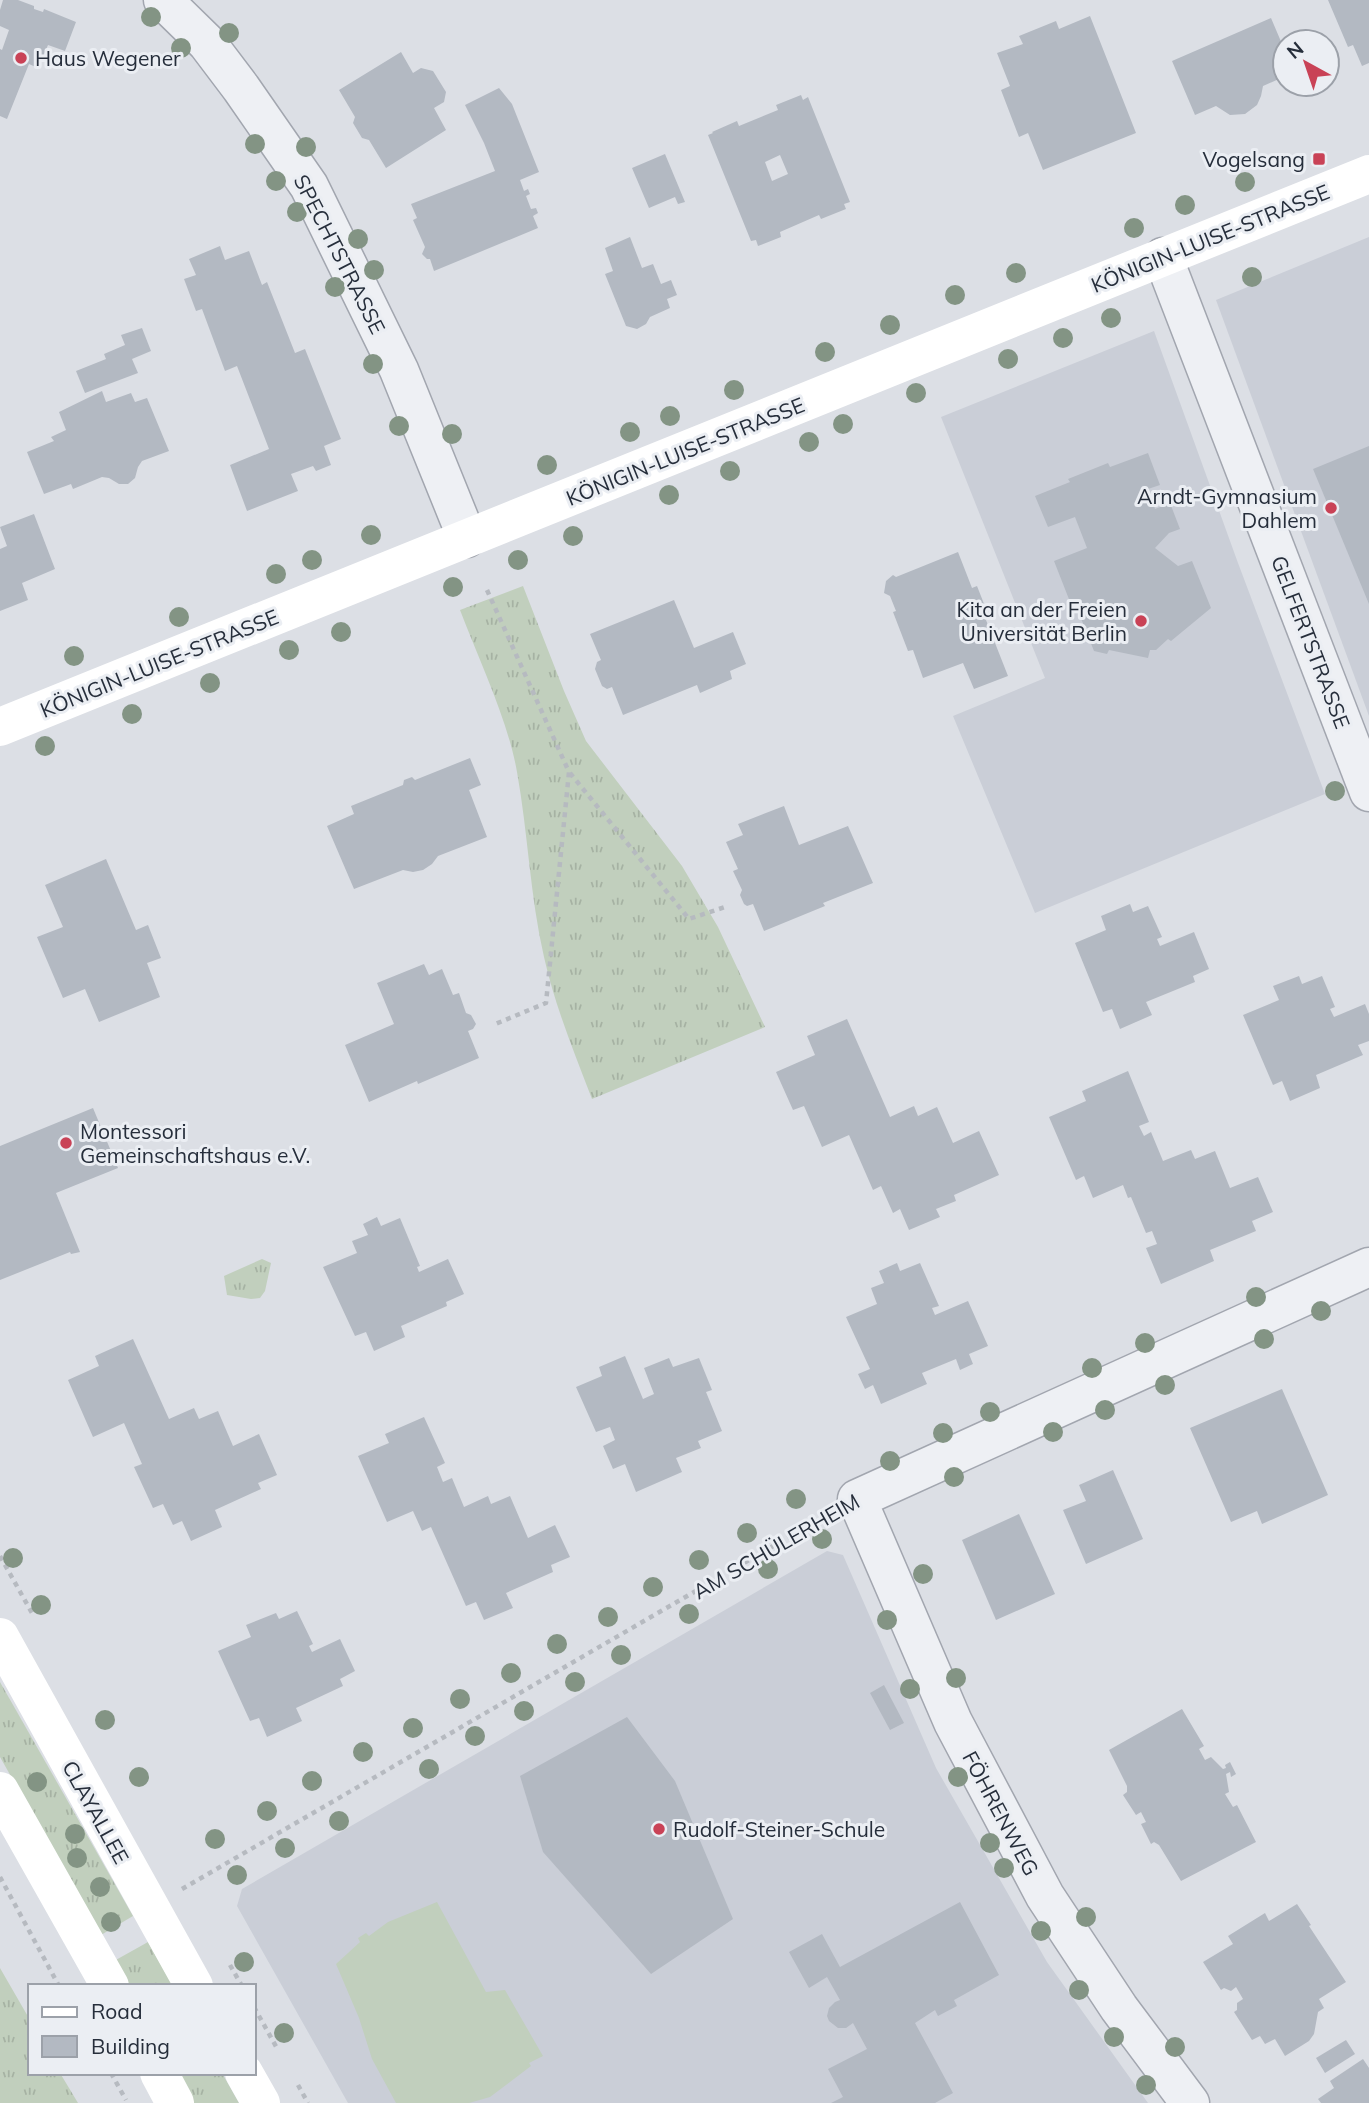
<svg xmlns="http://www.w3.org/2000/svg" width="1369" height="2103" font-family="Mulish,sans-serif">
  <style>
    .built { fill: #caced7 }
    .grass { fill: url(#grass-tufts) }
    .pitch { fill: #c1cfbd }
    .building { fill: #b3b9c2; fill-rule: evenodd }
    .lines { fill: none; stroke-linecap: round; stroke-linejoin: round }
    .street-casing { stroke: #a2a6af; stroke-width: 41 }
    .path { stroke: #b6bac0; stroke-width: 4.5; stroke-dasharray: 5 5; stroke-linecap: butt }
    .street { stroke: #eef0f4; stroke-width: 38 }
    .secondary { stroke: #fff; stroke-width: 38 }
    .tree { fill: #839484 }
    .poi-dot { fill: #c94256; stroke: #ebeef3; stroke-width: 2.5 }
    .labels { text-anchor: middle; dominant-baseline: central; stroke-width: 6; stroke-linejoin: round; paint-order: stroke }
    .poi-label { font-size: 21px; fill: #262e3b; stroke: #ebeef3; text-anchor: start }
    .street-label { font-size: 21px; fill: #262e3b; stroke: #ebeef3 }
  </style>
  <defs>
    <pattern id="grass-tufts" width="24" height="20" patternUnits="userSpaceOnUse" patternTransform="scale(1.75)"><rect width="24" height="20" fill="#c1cfbd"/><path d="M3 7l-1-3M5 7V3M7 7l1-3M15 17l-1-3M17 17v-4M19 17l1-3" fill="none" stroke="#a6b2a3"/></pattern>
  </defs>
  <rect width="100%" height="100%" fill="#dcdfe5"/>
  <g class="built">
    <polygon points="1369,237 1369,716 1216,300"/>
    <polygon points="1154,331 1238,563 1325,794 1035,913 953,716 1045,678 941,417"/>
    <polygon points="827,1551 843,1555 936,1768 1047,1962 1148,2103 348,2103 237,1906 242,1889"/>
  </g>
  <g class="grass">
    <path d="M523,586L564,691L586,741L682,866L718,927L765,1027L592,1099C574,1052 555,1006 544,957C530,896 528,833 517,772C508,720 479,660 460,610Z"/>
    <polygon points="262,1259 271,1263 265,1291 260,1298 251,1299 227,1295 224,1276"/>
    <polygon points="0,1682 133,1916 101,1935 0,1757"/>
    <polygon points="148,1942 173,1986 128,1986 114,1961"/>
    <polygon points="0,1968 30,2020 30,2073 60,2073 78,2103 0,2103"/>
    <polygon points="178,2073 222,2073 239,2103 194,2103"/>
  </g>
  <polygon class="pitch" points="437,1902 486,1992 505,1990 543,2056 529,2063 531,2066 490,2097 469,2103 396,2103 372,2059 359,2018 336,1964 360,1942 358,1938 366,1933 369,1936 388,1922"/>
  <g class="building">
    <polygon points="3,0 18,0 34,6 34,9 43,12 44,9 76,22 65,51 48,45 38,68 29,64 7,119 0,116 0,49 2,50 9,30 0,26 0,10"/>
    <polygon points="1328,0 1369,0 1369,63 1362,66 1353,45 1348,47"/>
    <polygon points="1090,16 1136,133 1043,170 1028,133 1019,137 1001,90 1010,86 997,53 1023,44 1019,36 1056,21 1059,29"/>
    <polygon points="1271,18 1285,51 1285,63 1277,67 1281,78 1263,86 1261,96 1257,105 1245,114 1230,115 1216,106 1195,115 1172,61"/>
    <polygon points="401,52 413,73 421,68 433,71 446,92 444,102 434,108 446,130 386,168 369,140 362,138 353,123 355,117 339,90"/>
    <polygon points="499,88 512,104 539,172 520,180 524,191 528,189 530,194 526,196 531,209 536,208 538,213 533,216 538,228 434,271 430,259 427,259 422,254 425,247 413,220 417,218 411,204 495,171 484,143 465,105"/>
    <path d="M801,95L803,100L808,97L850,202L844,204L846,209L821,219L819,215L780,232L781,237L758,246L756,240L751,241L708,135L713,133L712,132L737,121L739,126L778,110L776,105ZM780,155L788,174L772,181L765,162Z"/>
    <polygon points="665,154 685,202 678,204 675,197 649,208 632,168"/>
    <polygon points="630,237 642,268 653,264 661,284 671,280 677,295 667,299 670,308 650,317 646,324 637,329 626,326 605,274 613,271 605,248"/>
    <polygon points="220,246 225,260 249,251 262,285 267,282 295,353 305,349 341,439 324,446 331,465 316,471 313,466 291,474 298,491 247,511 230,465 269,449 237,366 225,371 202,309 196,311 184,279 196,275 189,259"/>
    <polygon points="142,328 151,351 132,359 138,373 85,393 76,371 106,359 104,354 125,345 121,335"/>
    <polygon points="102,391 106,402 131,393 135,402 147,398 169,451 142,461 138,467 135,478 128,484 119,484 109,478 102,477 73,489 71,484 44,494 27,452 54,441 51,437 66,430 59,412"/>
    <polygon points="1369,446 1369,604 1313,469"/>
    <polygon points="1148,453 1160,485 1148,489 1155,509 1170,503 1180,529 1169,533 1155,548 1178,566 1192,561 1211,608 1171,641 1168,639 1156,650 1150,650 1148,658 1109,650 1107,654 1094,651 1078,611 1074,612 1054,561 1087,548 1075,517 1048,527 1035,496 1070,482 1068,479 1108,463 1110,467"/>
    <polygon points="34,514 55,569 22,583 28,600 0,611 0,549 7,546 0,527"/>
    <polygon points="958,552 972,588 977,586 990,619 986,620 1008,676 974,689 963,663 923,678 913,650 908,651 893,612 896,611 890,596 884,593 886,581 893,575 896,577"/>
    <polygon points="674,600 694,648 733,632 746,664 730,671 732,679 700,693 697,685 623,715 612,687 607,689 602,686 595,669 597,662 601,660 590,634"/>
    <polygon points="470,758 481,785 469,790 487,837 438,856 432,864 423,870 413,872 403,870 354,889 327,826 354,814 351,806 403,785 404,780 412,777 415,780"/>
    <polygon points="784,806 799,845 848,826 873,883 823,903 825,906 764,931 753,904 747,906 744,904 740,895 742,890 733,871 738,869 726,842 743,835 738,824"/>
    <polygon points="106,859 136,930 148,925 161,958 147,963 160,997 99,1022 85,989 63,998 37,937 63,927 45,885"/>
    <polygon points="1130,904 1133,912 1148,906 1162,937 1157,939 1160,946 1194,932 1209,969 1193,976 1195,982 1146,1002 1152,1015 1120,1029 1112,1009 1103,1012 1075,943 1106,930 1101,916"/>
    <polygon points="424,964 429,975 442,969 453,995 459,993 466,1013 471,1015 476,1024 473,1029 468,1031 479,1058 418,1084 417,1081 369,1102 345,1045 394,1024 377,983"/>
    <polygon points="1299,976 1302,984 1322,976 1335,1007 1330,1009 1334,1017 1365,1004 1369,1014 1369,1041 1358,1045 1363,1055 1316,1075 1320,1088 1290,1101 1282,1081 1273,1085 1243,1015 1279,1000 1273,986"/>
    <polygon points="847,1019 890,1117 914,1106 918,1116 937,1107 953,1143 979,1131 999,1175 954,1195 956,1201 936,1209 940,1217 909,1230 900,1209 893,1213 881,1186 873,1190 849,1135 822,1147 804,1106 793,1110 776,1072 815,1055 807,1036"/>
    <polygon points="1128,1071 1149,1122 1139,1126 1144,1136 1151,1132 1163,1161 1191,1150 1195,1159 1215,1151 1230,1188 1258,1177 1273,1212 1252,1221 1256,1231 1210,1250 1214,1261 1161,1284 1146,1248 1157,1244 1152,1231 1146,1233 1131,1197 1128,1198 1123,1185 1093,1198 1084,1176 1076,1180 1049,1117 1086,1101 1082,1091"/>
    <polygon points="93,1108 118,1168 56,1193 80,1252 71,1254 70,1252 0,1280 0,1146"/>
    <polygon points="377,1217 381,1226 400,1218 420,1266 417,1267 419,1272 448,1259 464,1294 446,1302 447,1306 401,1326 405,1337 374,1351 366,1332 355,1336 323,1267 357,1253 352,1241 368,1235 363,1224"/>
    <polygon points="897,1263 900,1271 920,1263 939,1306 932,1308 935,1315 968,1301 988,1346 969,1354 973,1364 960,1370 956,1359 922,1373 927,1384 881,1404 873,1385 865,1389 858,1374 870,1369 846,1317 877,1304 871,1288 884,1283 879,1271"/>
    <polygon points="133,1339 169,1419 194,1408 199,1419 218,1411 233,1446 259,1434 277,1475 258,1483 261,1489 215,1510 222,1527 191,1541 182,1521 173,1525 163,1504 153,1508 134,1467 142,1464 124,1423 93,1437 68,1380 99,1366 95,1356"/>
    <polygon points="625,1356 643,1399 654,1394 644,1368 669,1358 673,1367 699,1358 712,1390 706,1392 722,1431 698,1441 701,1448 676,1458 682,1472 636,1492 625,1464 613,1469 603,1446 615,1440 610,1427 596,1432 576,1387 602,1376 599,1367"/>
    <polygon points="1282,1389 1328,1495 1262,1524 1257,1511 1231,1522 1190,1428"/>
    <polygon points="424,1417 445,1463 437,1467 443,1482 452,1478 464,1507 488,1496 491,1504 510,1496 528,1538 555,1525 570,1557 551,1565 553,1572 506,1593 513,1608 484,1620 476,1602 466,1606 431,1527 422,1531 413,1511 387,1522 358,1456 389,1443 385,1434"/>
    <polygon points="1113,1470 1143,1539 1086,1564 1063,1510 1086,1501 1079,1485"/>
    <polygon points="1019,1514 1055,1594 996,1620 962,1540"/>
    <polygon points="297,1611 313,1644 309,1646 312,1652 340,1639 355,1671 340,1679 343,1686 296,1708 302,1721 267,1737 259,1718 250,1721 218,1651 251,1637 246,1625 276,1613 279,1619"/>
    <polygon points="884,1685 904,1723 890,1730 870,1693"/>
    <polygon points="1182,1709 1204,1746 1199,1749 1205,1760 1211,1757 1223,1769 1226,1768 1225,1765 1230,1762 1236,1774 1231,1777 1230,1772 1226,1774 1229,1792 1225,1794 1233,1807 1237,1805 1256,1842 1181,1881 1159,1845 1154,1842 1151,1844 1141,1824 1146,1822 1141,1812 1136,1815 1123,1795 1127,1792 1127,1786 1109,1750"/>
    <polygon points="627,1717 675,1781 733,1919 651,1974 543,1852 520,1776"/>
    <polygon points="960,1902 999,1975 954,2000 957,2006 938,2016 935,2010 915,2023 953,2093 935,2103 831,2103 843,2097 828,2069 867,2049 853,2023 846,2028 838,2028 829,2021 827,2016 829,2008 835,2002 840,2000 827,1977 809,1988 789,1952 822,1934 840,1967"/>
    <polygon points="1297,1904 1311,1925 1309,1926 1346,1982 1319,1999 1324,2008 1318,2012 1314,2034 1309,2041 1285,2056 1275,2039 1265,2044 1260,2036 1252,2040 1234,2012 1237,2010 1237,2003 1243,1999 1236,1987 1231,1991 1224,1988 1221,1990 1203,1962 1233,1944 1228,1936 1265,1913 1269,1921"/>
    <polygon points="1346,2040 1355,2054 1325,2073 1316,2058"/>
    <polygon points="1363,2059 1369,2068 1369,2103 1321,2103 1318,2099 1334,2088 1330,2081"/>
  </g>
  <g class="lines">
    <defs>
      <g id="street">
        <polyline points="163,0 207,43 241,88 309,186 399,370 467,538"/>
        <polyline points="1163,257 1369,792"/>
        <polyline points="1190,2103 1119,2008 1045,1896 953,1722 857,1499 1369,1267"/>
      </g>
    </defs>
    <use href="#street" class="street-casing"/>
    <g class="path">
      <polyline points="487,590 569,772 546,1003 493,1025"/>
      <polyline points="570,773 689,919 728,906"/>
      <polyline points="0,1556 32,1613"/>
      <polyline points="0,1877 59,1986"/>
      <polyline points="182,1889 825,1516"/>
      <polyline points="230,1965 242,1986"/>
      <polyline points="254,2007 278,2050"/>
      <polyline points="111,2073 126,2100"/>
      <polyline points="298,2085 308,2103"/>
    </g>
    <use href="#street" class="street"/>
    <g class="secondary">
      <polyline points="0,727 1369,174"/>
      <polyline points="0,1637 194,1986"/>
      <polyline points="0,1791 110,1986"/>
      <polyline points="159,2073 175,2103"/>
      <polyline points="244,2073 261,2103"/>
    </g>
  </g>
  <g class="tree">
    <circle cx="151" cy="17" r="10"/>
    <circle cx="229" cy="33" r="10"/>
    <circle cx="181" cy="48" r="10"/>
    <circle cx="255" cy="144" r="10"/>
    <circle cx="306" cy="147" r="10"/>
    <circle cx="276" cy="181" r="10"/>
    <circle cx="1245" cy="182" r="10"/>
    <circle cx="1185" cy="205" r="10"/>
    <circle cx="297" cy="212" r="10"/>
    <circle cx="1134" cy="228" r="10"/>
    <circle cx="358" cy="239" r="10"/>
    <circle cx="374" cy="270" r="10"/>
    <circle cx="1016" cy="273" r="10"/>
    <circle cx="1252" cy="277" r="10"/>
    <circle cx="335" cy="287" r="10"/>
    <circle cx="955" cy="295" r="10"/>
    <circle cx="1111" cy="318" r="10"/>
    <circle cx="890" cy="325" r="10"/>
    <circle cx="1063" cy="338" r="10"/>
    <circle cx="825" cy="352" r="10"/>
    <circle cx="1008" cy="359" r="10"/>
    <circle cx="373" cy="364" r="10"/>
    <circle cx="734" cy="390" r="10"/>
    <circle cx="916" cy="393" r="10"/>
    <circle cx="670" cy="416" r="10"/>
    <circle cx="843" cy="424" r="10"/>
    <circle cx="399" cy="426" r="10"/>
    <circle cx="630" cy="432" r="10"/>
    <circle cx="452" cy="434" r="10"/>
    <circle cx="809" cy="442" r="10"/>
    <circle cx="547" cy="465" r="10"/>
    <circle cx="730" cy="471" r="10"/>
    <circle cx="669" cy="495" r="10"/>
    <circle cx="371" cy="535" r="10"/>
    <circle cx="573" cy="536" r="10"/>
    <circle cx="312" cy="560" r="10"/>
    <circle cx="518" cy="560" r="10"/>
    <circle cx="276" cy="574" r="10"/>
    <circle cx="453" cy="587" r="10"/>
    <circle cx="179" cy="617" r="10"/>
    <circle cx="341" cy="632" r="10"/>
    <circle cx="289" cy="650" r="10"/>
    <circle cx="74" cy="656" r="10"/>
    <circle cx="210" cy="683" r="10"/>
    <circle cx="132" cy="714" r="10"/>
    <circle cx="45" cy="746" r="10"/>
    <circle cx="1335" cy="791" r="10"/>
    <circle cx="1256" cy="1297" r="10"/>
    <circle cx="1321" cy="1311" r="10"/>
    <circle cx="1264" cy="1339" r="10"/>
    <circle cx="1145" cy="1343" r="10"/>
    <circle cx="1092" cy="1368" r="10"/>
    <circle cx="1165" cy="1385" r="10"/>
    <circle cx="1105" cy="1410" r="10"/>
    <circle cx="990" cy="1412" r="10"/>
    <circle cx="1053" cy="1432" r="10"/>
    <circle cx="943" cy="1433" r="10"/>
    <circle cx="890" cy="1461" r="10"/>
    <circle cx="954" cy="1477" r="10"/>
    <circle cx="796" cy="1499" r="10"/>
    <circle cx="747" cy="1533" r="10"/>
    <circle cx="822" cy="1539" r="10"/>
    <circle cx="13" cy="1558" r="10"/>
    <circle cx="699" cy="1560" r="10"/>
    <circle cx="768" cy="1569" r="10"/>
    <circle cx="923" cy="1574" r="10"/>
    <circle cx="653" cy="1587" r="10"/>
    <circle cx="41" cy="1605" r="10"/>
    <circle cx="689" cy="1614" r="10"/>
    <circle cx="608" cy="1617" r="10"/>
    <circle cx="887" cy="1620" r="10"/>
    <circle cx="557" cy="1644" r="10"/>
    <circle cx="621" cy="1655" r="10"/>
    <circle cx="511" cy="1673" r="10"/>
    <circle cx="956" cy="1678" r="10"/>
    <circle cx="575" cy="1682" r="10"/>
    <circle cx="910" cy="1689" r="10"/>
    <circle cx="460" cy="1699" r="10"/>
    <circle cx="524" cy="1711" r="10"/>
    <circle cx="105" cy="1720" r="10"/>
    <circle cx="413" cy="1728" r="10"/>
    <circle cx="475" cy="1736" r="10"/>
    <circle cx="363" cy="1752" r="10"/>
    <circle cx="429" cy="1769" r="10"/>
    <circle cx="139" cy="1777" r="10"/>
    <circle cx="958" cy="1777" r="10"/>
    <circle cx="312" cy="1781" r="10"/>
    <circle cx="37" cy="1782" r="10"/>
    <circle cx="267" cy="1811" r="10"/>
    <circle cx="339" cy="1821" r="10"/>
    <circle cx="75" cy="1834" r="10"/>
    <circle cx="215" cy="1839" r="10"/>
    <circle cx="990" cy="1843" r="10"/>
    <circle cx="285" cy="1848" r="10"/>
    <circle cx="77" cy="1858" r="10"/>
    <circle cx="1004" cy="1868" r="10"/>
    <circle cx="237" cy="1875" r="10"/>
    <circle cx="100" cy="1887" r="10"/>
    <circle cx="1086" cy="1917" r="10"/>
    <circle cx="111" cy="1922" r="10"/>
    <circle cx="1041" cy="1931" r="10"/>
    <circle cx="244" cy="1962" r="10"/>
    <circle cx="1079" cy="1990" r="10"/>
    <circle cx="284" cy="2033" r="10"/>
    <circle cx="1114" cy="2037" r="10"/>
    <circle cx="1175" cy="2047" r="10"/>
    <circle cx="1146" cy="2085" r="10"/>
  </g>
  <g class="poi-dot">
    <circle cx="21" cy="58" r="7"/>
    <rect x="1312" y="152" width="14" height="14" rx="3.5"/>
    <circle cx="1331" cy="508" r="7"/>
    <circle cx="1141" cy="621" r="7"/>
    <circle cx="66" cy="1143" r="7"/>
    <circle cx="659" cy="1829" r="7"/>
  </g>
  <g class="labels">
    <g class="poi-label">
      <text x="35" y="58">Haus Wegener</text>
      <text x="1305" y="159" text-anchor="end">Vogelsang</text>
      <text x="1317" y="496" text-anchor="end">Arndt-Gymnasium<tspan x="1317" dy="24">Dahlem</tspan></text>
      <text x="1127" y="609" text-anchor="end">Kita an der Freien<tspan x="1127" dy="24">Universität Berlin</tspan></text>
      <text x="80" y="1131">Montessori<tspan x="80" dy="24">Gemeinschaftshaus e.V.</tspan></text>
      <text x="673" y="1829">Rudolf-Steiner-Schule</text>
    </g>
    <g class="street-label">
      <text transform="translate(1210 238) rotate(-22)">KÖNIGIN-LUISE-STRASSE</text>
      <text transform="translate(340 254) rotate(63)">SPECHTSTRASSE</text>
      <text transform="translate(685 451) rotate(-22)">KÖNIGIN-LUISE-STRASSE</text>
      <text transform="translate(1311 642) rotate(69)">GELFERTSTRASSE</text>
      <text transform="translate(159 663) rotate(-22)">KÖNIGIN-LUISE-STRASSE</text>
      <text transform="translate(776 1546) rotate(-30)">AM SCHÜLERHEIM</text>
      <text transform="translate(96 1812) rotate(61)">CLAYALLEE</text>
      <text transform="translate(1001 1813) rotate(62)">FÖHRENWEG</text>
    </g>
  </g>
  <rect x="28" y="1984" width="228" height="91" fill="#ebeef3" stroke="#9ca1a9" stroke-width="2"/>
  <rect x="42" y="2007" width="35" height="10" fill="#ffffff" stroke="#9ca1a9" stroke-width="2"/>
  <text x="91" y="2019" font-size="21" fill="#262e3b">Road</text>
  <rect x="42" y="2036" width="35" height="21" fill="#b3b9c2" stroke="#9ca1a9" stroke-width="2"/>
  <text x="91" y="2054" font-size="21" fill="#262e3b">Building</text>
  <g transform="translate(1306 63) rotate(320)"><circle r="33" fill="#ebeef3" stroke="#9ca1a9" stroke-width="2"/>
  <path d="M0-5L12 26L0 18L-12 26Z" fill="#c94256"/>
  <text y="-10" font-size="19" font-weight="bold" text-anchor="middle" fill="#262e3b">N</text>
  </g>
</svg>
